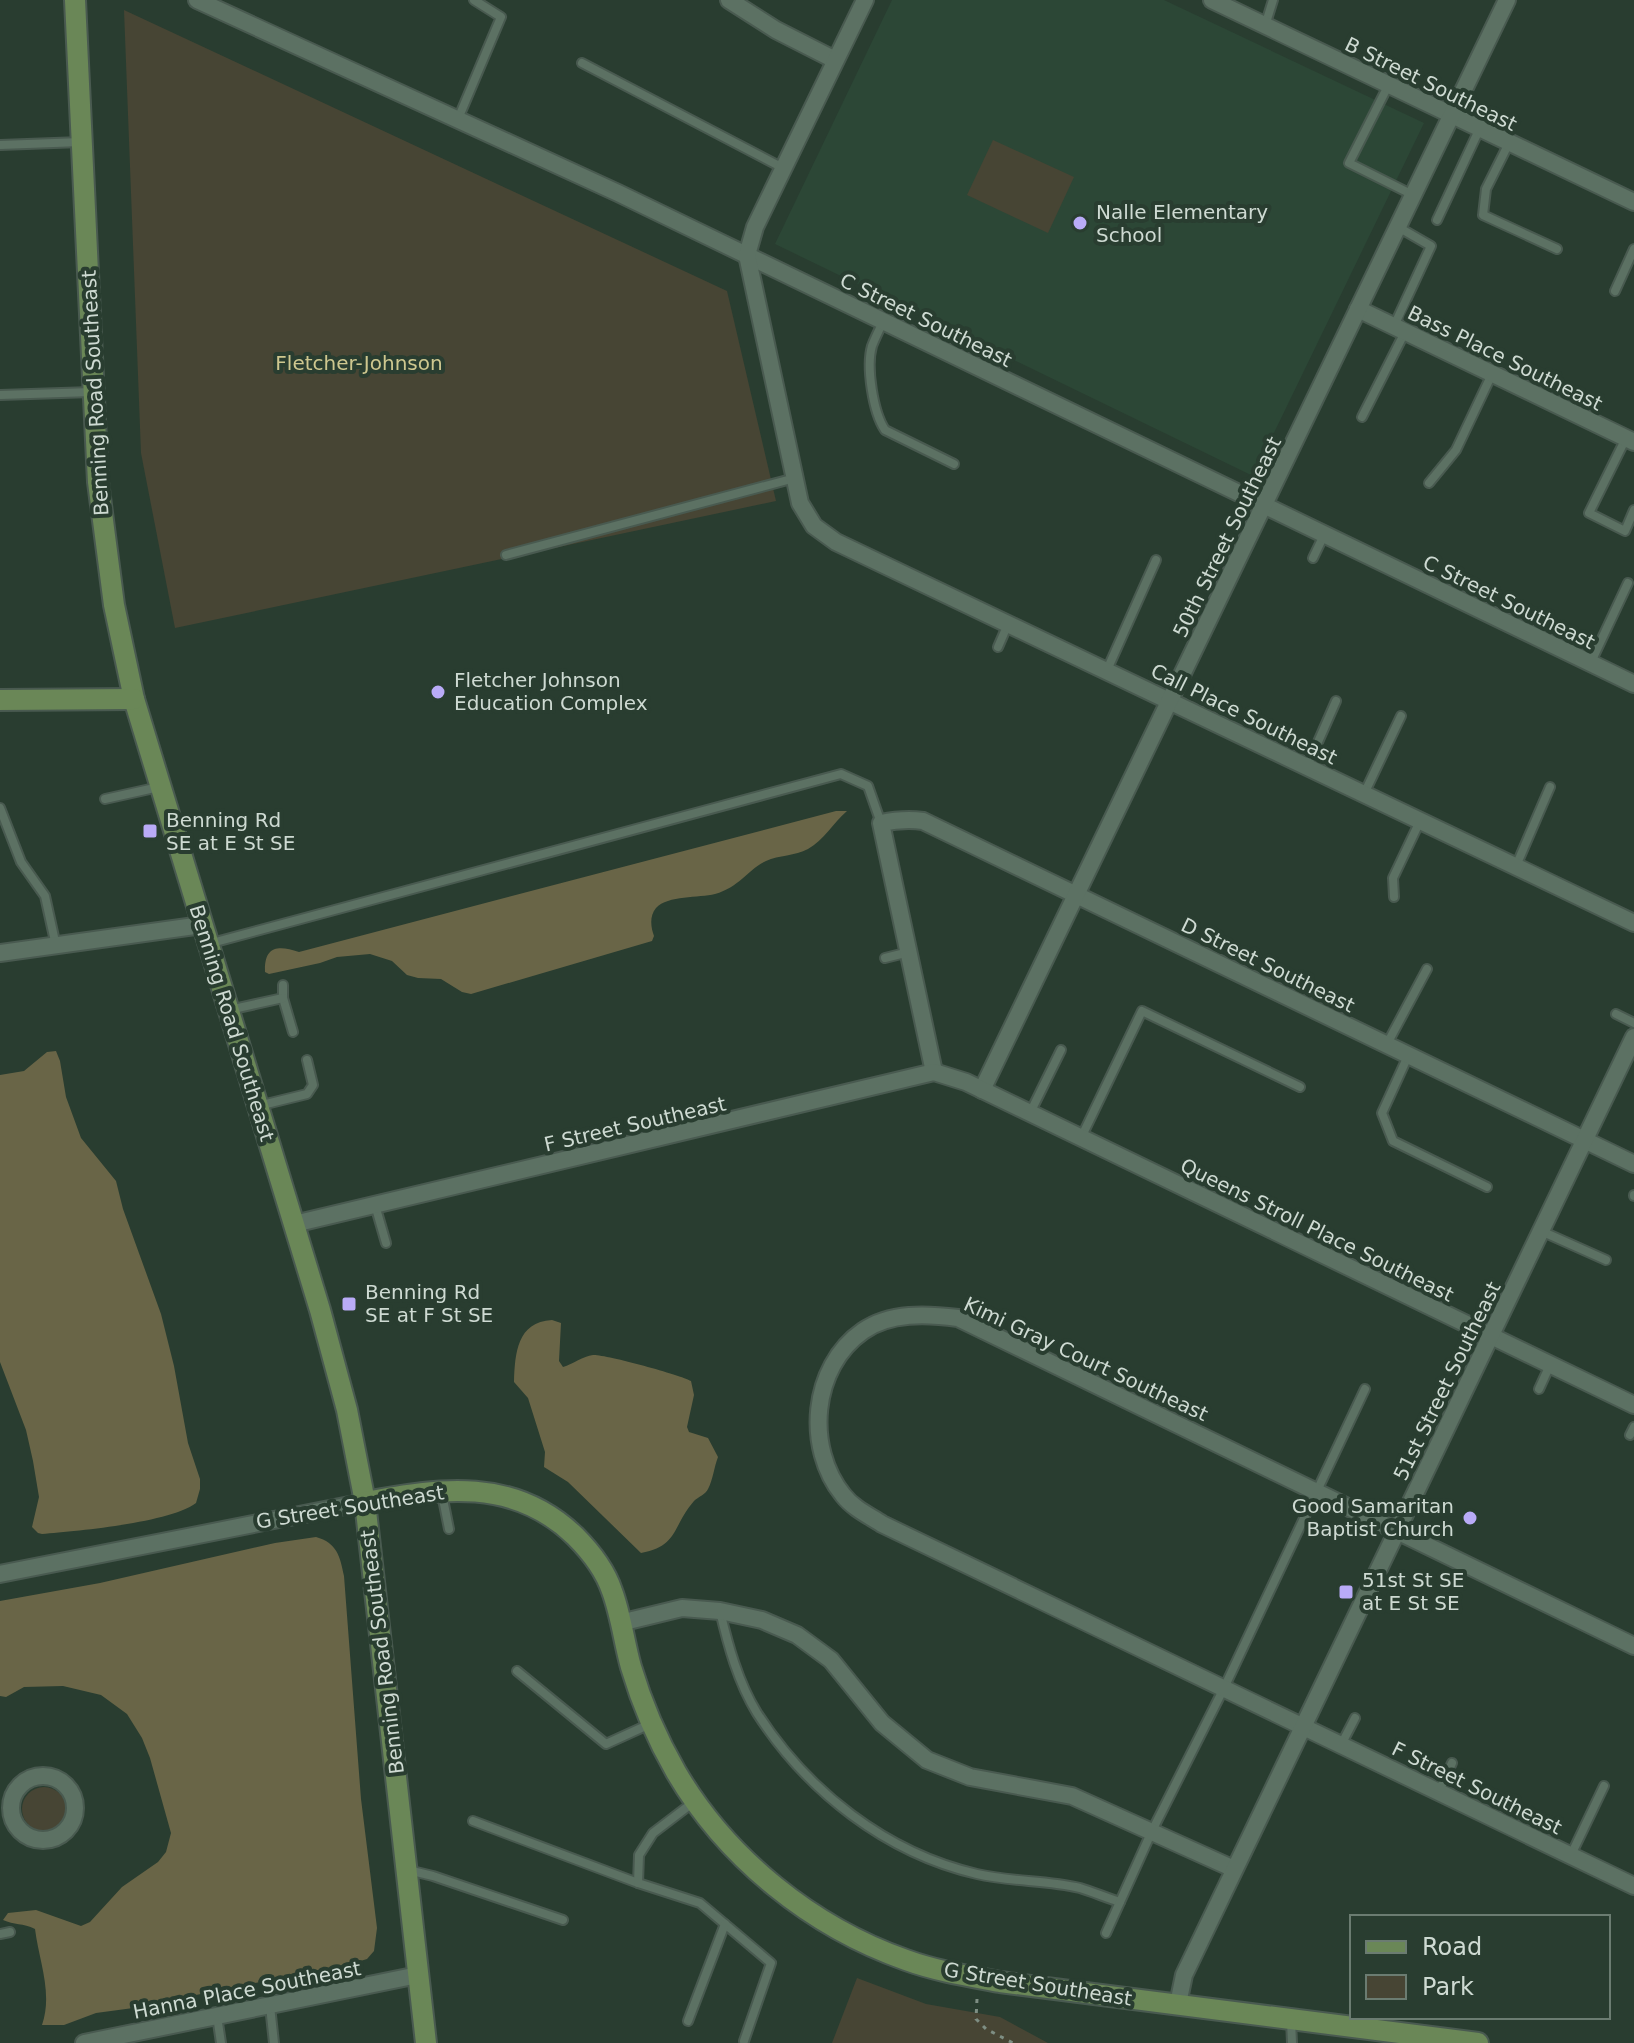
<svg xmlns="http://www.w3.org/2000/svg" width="1634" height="2043" font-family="'DejaVu Sans',sans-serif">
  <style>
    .built { fill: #2c4736 }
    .green { fill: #474534 }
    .forest { fill: #696547 }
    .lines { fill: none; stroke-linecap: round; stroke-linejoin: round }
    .lane-casing { stroke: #495a50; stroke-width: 12 }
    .street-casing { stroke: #495a50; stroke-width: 20 }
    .secondary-casing { stroke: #495a50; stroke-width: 24 }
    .path { stroke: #7e8e83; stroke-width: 3; stroke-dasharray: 4 6; stroke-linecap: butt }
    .lane { stroke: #5c7163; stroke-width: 8 }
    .street { stroke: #5c7163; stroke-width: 16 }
    .secondary { stroke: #6a8757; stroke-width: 20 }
    .poi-dot { fill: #b9abf7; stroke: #293d30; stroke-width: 3 }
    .labels { text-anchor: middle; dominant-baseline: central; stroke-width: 8; stroke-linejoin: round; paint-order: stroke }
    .street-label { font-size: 20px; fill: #cedad2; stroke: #293d30 }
    .poi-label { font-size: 20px; fill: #cedad2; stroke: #293d30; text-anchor: start }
    .park-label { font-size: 20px; fill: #cec78f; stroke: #293d30 }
  </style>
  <rect width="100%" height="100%" fill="#293d30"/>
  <polygon class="built" points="892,0 1164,0 1424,123 1253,476 775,244"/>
  <g class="green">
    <polygon points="124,10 727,291 776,501 175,628 141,453"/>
    <polygon points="993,140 1074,177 1048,233 967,195"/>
    <circle cx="44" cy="1809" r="22"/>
    <polygon points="857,1978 926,2004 1000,2017 1048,2043 832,2043"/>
  </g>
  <g class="forest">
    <path d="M836,811H847C833,823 824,840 808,849C795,856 779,855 766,861C747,870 740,887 715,894C699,898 668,895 656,908C649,916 651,928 654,936L652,941L471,994L462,992L441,979L418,978L407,975L392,961L370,954L337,957L320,963L269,974L265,972C264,946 278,945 299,952Z"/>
    <path d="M56,1051L60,1061L66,1097L81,1138L116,1181L123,1209L161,1314L174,1366L188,1443L200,1479V1489L196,1503C169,1523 77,1531 42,1534L38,1533L32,1527L39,1497L33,1461L26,1430L0,1362V1075L24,1071L47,1052Z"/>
    <path d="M552,1320L561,1323L559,1361L563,1367C573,1364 583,1356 593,1355C604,1354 681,1375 691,1381L694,1395L687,1427L689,1432L708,1438L718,1457C714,1467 713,1480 708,1489C706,1494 698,1497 694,1501C672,1526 679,1546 641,1553L568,1482L544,1467L545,1452L528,1398L514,1382C515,1353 517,1322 552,1320Z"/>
    <path d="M316,1537C337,1543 340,1556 344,1576L361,1799L377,1928L374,1951L367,1959L354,1963L196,1995L163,2004L96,2013L64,2025H42C53,1993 39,1961 35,1929C23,1923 14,1925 3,1920L8,1913L36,1910L81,1926L90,1922L122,1887L158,1862L166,1852L171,1833L150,1758L142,1738L127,1714L101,1695L63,1686L24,1687L6,1697L0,1696V1601L100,1583L275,1543Z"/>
  </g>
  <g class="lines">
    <defs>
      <g id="lane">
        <polyline points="1265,26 1273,0"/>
        <polyline points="582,63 783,168"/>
        <polyline points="1388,86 1349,163 1413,195"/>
        <polyline points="458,119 501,17 474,0"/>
        <polyline points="1509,143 1486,189 1483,215 1557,249"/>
        <polyline points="0,145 81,142"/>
        <polyline points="1437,220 1479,130"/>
        <polyline points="1615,291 1634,249"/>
        <path d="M883,322C879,330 875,338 872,346C866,367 873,412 885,430L954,464"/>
        <polyline points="1394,326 1431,246 1398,227"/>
        <polyline points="0,395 92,392"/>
        <polyline points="1362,417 1405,332"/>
        <polyline points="1626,438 1589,513 1625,531 1634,510"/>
        <polyline points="1429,483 1456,450 1492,374"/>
        <polyline points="506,555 795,478"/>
        <polyline points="1313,558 1324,535"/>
        <polyline points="998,647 1008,624"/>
        <polyline points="1591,662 1628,583"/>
        <polyline points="1107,670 1156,560"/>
        <polyline points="1307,767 1336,701"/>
        <polyline points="1364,794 1401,716"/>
        <polyline points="105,799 159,787"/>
        <polyline points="0,808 21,862 45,896 56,946"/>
        <polyline points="1516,866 1550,787"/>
        <polyline points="1394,897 1393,878 1420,821"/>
        <polyline points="208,944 841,774 868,786 881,823"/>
        <polyline points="885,958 909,952"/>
        <polyline points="283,985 283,998 293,1032"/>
        <polyline points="229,1010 283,998"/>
        <polyline points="1616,1014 1634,1023"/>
        <polyline points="1387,1044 1427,969"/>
        <polyline points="1408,1056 1382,1113 1393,1141 1487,1187"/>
        <polyline points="258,1106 307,1094 313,1085 307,1060"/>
        <polyline points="1030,1113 1061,1050"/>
        <polyline points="1081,1138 1142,1011 1300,1087"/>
        <polyline points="1634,1196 1634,1195"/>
        <polyline points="375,1205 386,1243"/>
        <polyline points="1541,1231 1606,1260"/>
        <polyline points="1539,1389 1550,1365"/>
        <polyline points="1630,1435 1634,1427"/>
        <polyline points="442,1494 449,1529"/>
        <path d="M720,1611C728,1645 738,1682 757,1713C807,1791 886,1853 977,1874C1011,1882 1047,1880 1080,1888C1093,1892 1107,1898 1120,1902"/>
        <polyline points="517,1671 606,1744 650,1724"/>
        <polyline points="1341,1745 1355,1718"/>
        <polyline points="1439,1791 1452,1763"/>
        <polyline points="473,1821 638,1883 700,1903 771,1963 744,2041"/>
        <polyline points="1571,1855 1604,1786"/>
        <polyline points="408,1870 433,1876 563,1920"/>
        <polyline points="638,1883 639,1855 653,1833 695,1801"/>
        <polyline points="1106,1933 1152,1831 1224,1688 1365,1389"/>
        <polyline points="0,1934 10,1932"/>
        <polyline points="270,2006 274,2043"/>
        <polyline points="217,2016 221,2043"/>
        <polyline points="1291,2020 1292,2043"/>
        <polyline points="688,2021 725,1924"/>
      </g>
      <g id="street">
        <polyline points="197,0 618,193 1634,684"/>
        <polyline points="729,0 776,30 835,60"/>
        <polyline points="865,0 755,227 747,255 800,503 814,526 836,542 1634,923"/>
        <polyline points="1212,0 1634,202"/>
        <polyline points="1358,309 1634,442"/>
        <polyline points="0,953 202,925"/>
        <path d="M934,1072L881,823C896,820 908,819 923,821L1634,1164"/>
        <polyline points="982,1090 1507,0"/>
        <polyline points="294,1224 934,1072 966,1082 1634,1405"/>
        <polyline points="0,1574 365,1502"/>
        <polyline points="620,1623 682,1608 720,1611 762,1620 797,1635 831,1660 882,1723 927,1760 970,1777 1072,1796 1234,1869"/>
        <path d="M1634,1646L958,1318C927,1314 890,1312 863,1331C811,1367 805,1448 843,1495C853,1508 868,1515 882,1524L1634,1886"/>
        <circle cx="43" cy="1808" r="32"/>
        <polyline points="1178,2004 1184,1975 1634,1037"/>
        <polyline points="84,2043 418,1975"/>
      </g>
      <g id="secondary">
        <polyline points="75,0 98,482 114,605 134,699 320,1310 347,1410 365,1502 426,2043"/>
        <polyline points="0,700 134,699"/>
        <path d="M365,1502C441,1488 514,1477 575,1536C591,1552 605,1570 612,1591C621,1615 624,1642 631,1667C642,1704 657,1739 676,1772C727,1859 812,1927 906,1960C936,1971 968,1976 1000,1982L1478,2043"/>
      </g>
    </defs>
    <use href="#lane" class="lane-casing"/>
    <use href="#street" class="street-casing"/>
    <use href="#secondary" class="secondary-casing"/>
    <polyline class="path" points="977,1999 976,2019 986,2029 1013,2043"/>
    <use href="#lane" class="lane"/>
    <use href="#street" class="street"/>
    <use href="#secondary" class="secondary"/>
  </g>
  <g class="poi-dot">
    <circle cx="1080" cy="223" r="8"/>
    <circle cx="438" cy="692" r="8"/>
    <rect x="142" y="823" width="16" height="16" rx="4"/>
    <rect x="341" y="1296" width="16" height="16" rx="4"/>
    <circle cx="1470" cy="1518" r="8"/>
    <rect x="1338" y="1584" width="16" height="16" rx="4"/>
  </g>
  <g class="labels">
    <g class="street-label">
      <text transform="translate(1431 84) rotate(26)">B Street Southeast</text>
      <text transform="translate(926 320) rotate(26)">C Street Southeast</text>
      <text transform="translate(1505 358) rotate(26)">Bass Place Southeast</text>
      <text transform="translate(95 393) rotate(-93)">Benning Road Southeast</text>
      <text transform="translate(1227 537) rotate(-64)">50th Street Southeast</text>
      <text transform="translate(1509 602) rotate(26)">C Street Southeast</text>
      <text transform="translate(1244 714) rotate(26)">Call Place Southeast</text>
      <text transform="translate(1268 965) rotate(26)">D Street Southeast</text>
      <text transform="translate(232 1023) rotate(73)">Benning Road Southeast</text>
      <text transform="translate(635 1124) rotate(-13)">F Street Southeast</text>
      <text transform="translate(1317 1230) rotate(26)">Queens Stroll Place Southeast</text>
      <text transform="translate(1086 1359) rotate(25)">Kimi Gray Court Southeast</text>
      <text transform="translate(1447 1381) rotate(-64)">51st Street Southeast</text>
      <text transform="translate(350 1507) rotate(-9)">G Street Southeast</text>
      <text transform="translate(382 1652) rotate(-97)">Benning Road Southeast</text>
      <text transform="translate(1477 1788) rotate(26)">F Street Southeast</text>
      <text transform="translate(1038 1984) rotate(9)">G Street Southeast</text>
      <text transform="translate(247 1990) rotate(-11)">Hanna Place Southeast</text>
    </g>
    <g class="poi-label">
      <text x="1096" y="212">Nalle Elementary<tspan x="1096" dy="23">School</tspan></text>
      <text x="454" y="680">Fletcher Johnson<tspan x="454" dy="23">Education Complex</tspan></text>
      <text x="166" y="820">Benning Rd<tspan x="166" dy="23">SE at E St SE</tspan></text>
      <text x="365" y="1292">Benning Rd<tspan x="365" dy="23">SE at F St SE</tspan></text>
      <text x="1454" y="1506" text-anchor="end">Good Samaritan<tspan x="1454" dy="23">Baptist Church</tspan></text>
      <text x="1362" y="1580">51st St SE<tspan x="1362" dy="23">at E St SE</tspan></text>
    </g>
    <g class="park-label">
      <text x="359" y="363">Fletcher-Johnson</text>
    </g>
  </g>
  <rect x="1350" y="1915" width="260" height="104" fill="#293d30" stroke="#6b7c71" stroke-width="2"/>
  <rect x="1366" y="1941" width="40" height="12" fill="#6a8757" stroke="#6b7c71" stroke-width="2"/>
  <text x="1422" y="1955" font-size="24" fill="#cedad2">Road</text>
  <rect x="1366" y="1975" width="40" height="24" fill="#474534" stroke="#6b7c71" stroke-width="2"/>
  <text x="1422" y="1995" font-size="24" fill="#cedad2">Park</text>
</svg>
